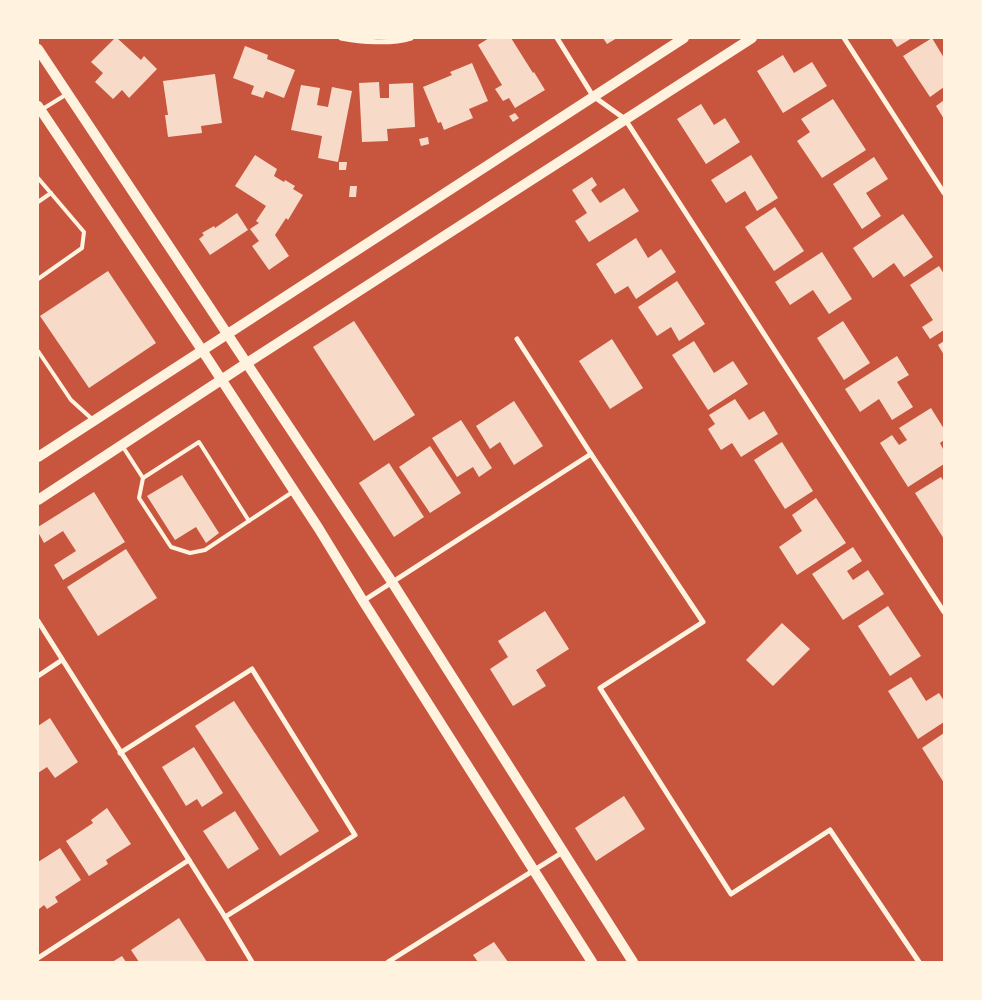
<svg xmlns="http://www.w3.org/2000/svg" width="982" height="1000" font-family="Roboto,sans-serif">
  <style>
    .building { fill: #f7dbc8 }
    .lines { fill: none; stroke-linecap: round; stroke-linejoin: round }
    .service { stroke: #fff3e0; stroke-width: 4 }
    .minor { stroke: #fff3e0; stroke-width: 5 }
    .secondary { stroke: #fff3e0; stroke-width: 10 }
  </style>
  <rect width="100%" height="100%" fill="#c8553d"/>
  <g class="building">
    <polygon points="115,38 117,38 141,60 144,56 157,69 129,98 122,90 113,99 95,82 103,73 91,62"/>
    <polygon points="489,38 511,38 533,73 534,72 545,90 515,108 509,98 503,101 495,89 502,85 478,45"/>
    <polygon points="603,38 617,38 607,44"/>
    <polygon points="891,38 912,38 897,47"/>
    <polygon points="932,38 944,58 944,87 930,97 903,56"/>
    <polygon points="245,46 268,55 267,59 295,70 284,98 266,91 263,98 251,94 254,86 233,78"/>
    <polygon points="783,55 794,73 812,62 827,86 783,113 757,71"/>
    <polygon points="472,63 488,101 469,109 473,118 444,130 441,122 438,123 423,87 452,75 450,72"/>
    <polygon points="215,74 222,123 201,126 202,133 168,137 165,115 168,115 163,81"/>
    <polygon points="379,82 380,98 389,98 389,84 413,83 415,127 387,129 388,141 362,142 359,83"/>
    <polygon points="301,85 320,88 317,105 328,107 332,87 352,91 338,162 318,158 322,136 291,130"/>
    <polygon points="833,99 866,150 822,178 797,141 810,132 801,119"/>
    <polygon points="944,100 944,119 936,106"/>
    <polygon points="701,104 714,125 725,118 740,142 706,164 677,119"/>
    <polygon points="515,113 519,118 513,122 509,116"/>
    <polygon points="428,137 429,144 421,146 419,139"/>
    <polygon points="255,155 277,169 274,176 284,182 285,180 295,186 293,189 303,195 288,220 286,218 275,235 289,256 269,270 252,246 259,241 250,229 259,223 256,221 266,206 235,186"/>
    <polygon points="751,155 778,198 757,211 745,191 726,203 711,180"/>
    <polygon points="874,157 888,179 866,193 881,216 862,229 833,184"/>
    <polygon points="339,162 347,162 346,170 339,170"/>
    <polygon points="592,177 597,185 591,190 600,203 624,188 639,211 589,242 575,221 587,213 572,190"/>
    <polygon points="350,186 357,186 356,197 349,197"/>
    <polygon points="775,207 804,251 774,271 745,227"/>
    <polygon points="237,213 248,230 210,255 199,239 204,235 202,233 214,226 215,228"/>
    <polygon points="903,214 933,257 904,277 894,263 873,278 853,248"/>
    <polygon points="636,238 648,258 661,249 676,272 636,299 628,286 615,294 596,264"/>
    <polygon points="822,252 852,299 829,314 813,290 790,305 775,282"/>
    <polygon points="939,266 944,274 944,330 930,339 922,327 933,320 910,285"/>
    <polygon points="108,271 156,343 89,388 40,316"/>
    <polygon points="677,281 705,324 679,341 671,327 657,336 638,307"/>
    <polygon points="354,321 415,415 374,441 313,347"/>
    <polygon points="843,321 870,363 844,380 817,338"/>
    <polygon points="612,339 643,388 610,409 579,361"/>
    <polygon points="694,341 714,373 733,361 748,384 708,410 672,355"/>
    <polygon points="944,341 944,355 938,345"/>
    <polygon points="897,356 909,375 897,382 913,407 892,420 879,399 860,412 845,389"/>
    <polygon points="735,399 749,420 764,411 778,434 741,457 732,443 721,450 708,429 715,424 709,415"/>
    <polygon points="514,401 543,446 514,465 500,442 490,449 476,426"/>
    <polygon points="931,408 944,429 944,440 940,443 944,451 944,464 908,487 880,443 892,435 899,445 907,440 899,428"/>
    <polygon points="461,420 492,468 479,477 473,467 457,477 432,438"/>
    <polygon points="782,442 813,491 785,509 754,460"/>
    <polygon points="430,446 461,493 430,513 399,467"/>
    <polygon points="389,463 424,517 394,537 359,483"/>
    <polygon points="182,475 219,533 206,543 196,527 175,540 147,496"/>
    <polygon points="941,477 944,482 944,539 915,493"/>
    <polygon points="94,492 125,542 63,580 54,565 76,551 63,531 44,543 38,532 38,527"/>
    <polygon points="816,498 846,543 797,575 779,547 802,531 792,515"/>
    <polygon points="853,547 862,561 847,571 853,580 868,570 884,594 843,620 812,574"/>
    <polygon points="126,549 157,598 98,636 67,587"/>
    <polygon points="888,606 921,656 890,676 858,626"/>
    <polygon points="545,611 569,649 536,670 546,686 513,706 490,669 508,657 498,641"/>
    <polygon points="782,623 810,649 773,686 746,660"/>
    <polygon points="911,677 926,701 939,693 944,701 944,722 918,739 888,691"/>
    <polygon points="234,701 319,831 280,856 195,726"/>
    <polygon points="50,718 78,762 55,778 47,767 38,773 38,726"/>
    <polygon points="944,733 944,783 922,748"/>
    <polygon points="194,747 223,793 202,807 197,799 186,806 162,767"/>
    <polygon points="624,796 645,829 596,861 575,828"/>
    <polygon points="107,808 131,844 106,860 108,864 89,876 66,841 93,823 91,820"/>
    <polygon points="235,811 259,849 228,869 203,831"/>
    <polygon points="60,848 81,880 55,897 58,902 47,909 44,905 38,910 38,862"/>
    <polygon points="179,918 207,962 139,962 131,950"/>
    <polygon points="494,942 508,962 478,962 473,955"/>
    <polygon points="122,956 126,962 112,962"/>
  </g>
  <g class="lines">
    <g class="service">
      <polyline points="41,110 67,94"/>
      <polyline points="38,178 84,232 82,248 38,279"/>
      <polyline points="38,202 51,193"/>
      <polyline points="38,351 71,400 92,419"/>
      <polyline points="123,447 143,478 139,498 171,547 190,553 205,550 294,491"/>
      <polyline points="143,478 199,442 249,521"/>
    </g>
    <g class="minor">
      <path d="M341,38C361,42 392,44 411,38"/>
      <polyline points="557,38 593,96 625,119 944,612"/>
      <polyline points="844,38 944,193"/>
      <polyline points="517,339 591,454 703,622 600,688 731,894 830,830 919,962"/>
      <polyline points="363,601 591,454"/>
      <polyline points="38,621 225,917 252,962"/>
      <polyline points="38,676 62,660"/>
      <polyline points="120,753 252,669 355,835 225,917"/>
      <polyline points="38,958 189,860"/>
      <polyline points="388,962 563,852"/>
    </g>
    <g class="secondary">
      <polyline points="38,49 392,582 633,962"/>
      <polyline points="38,106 202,350 319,529 363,601 592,962"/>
      <polyline points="38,457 684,38"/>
      <polyline points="38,500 247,363 752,38"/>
    </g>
  </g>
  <rect width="982" height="1000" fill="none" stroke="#fff3e0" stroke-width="78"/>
</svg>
